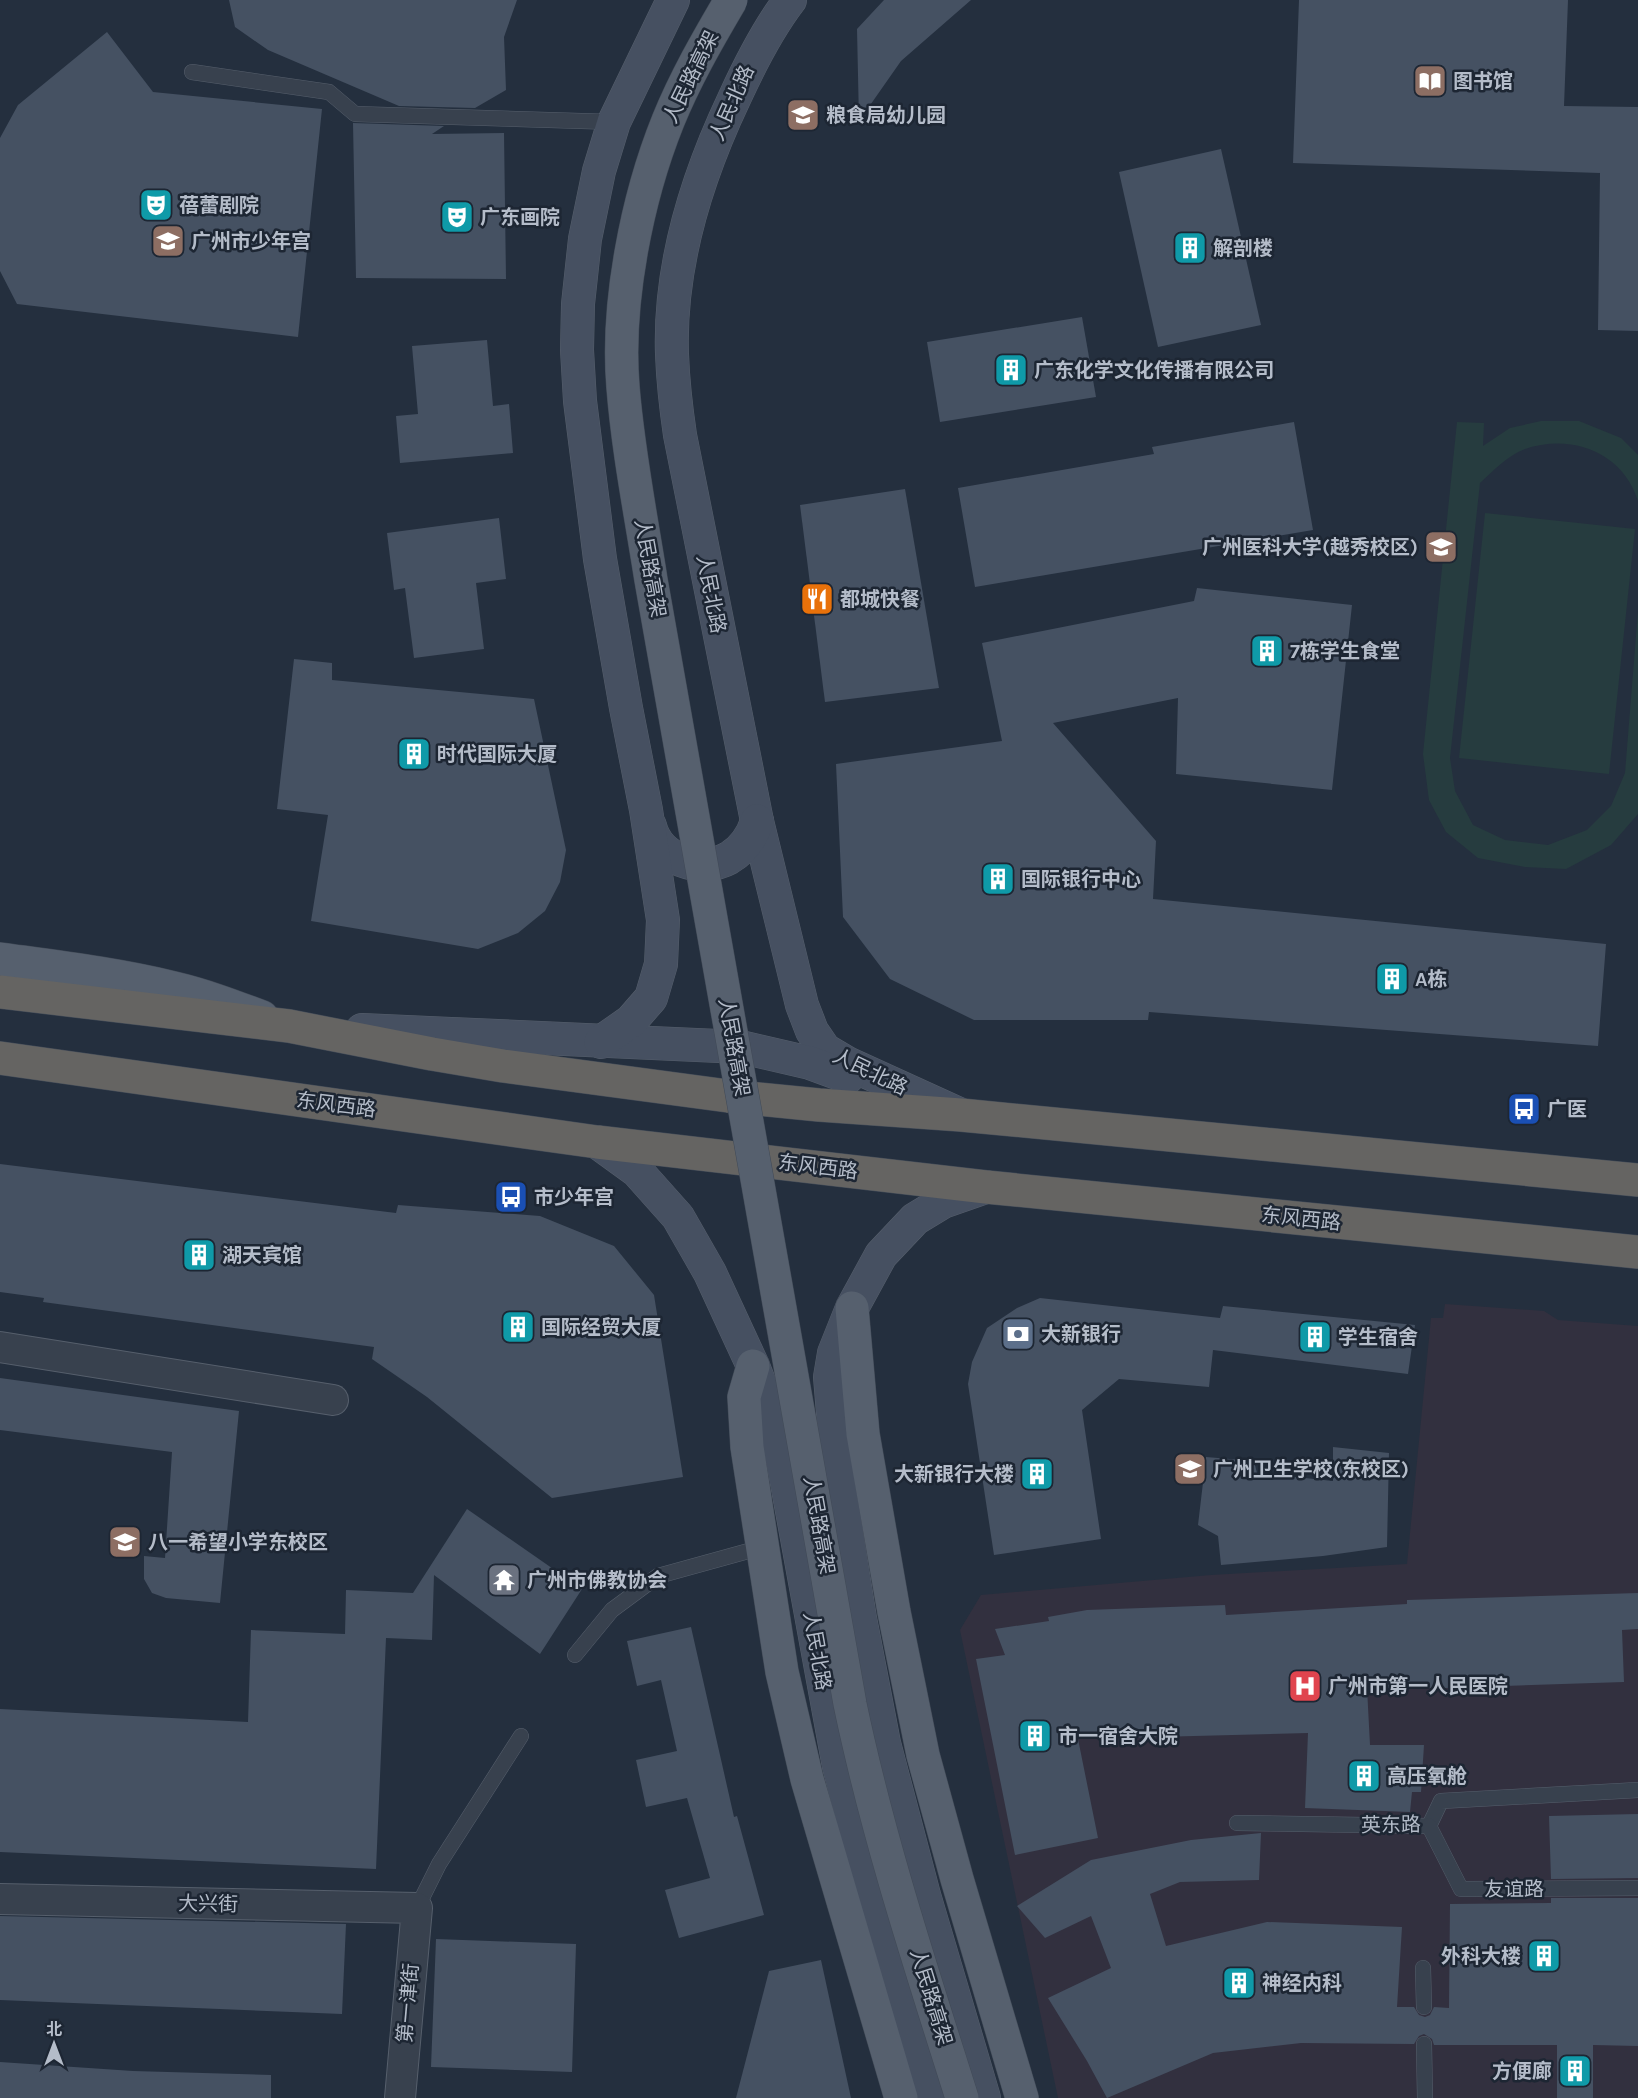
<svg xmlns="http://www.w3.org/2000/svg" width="1638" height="2098" font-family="Karla,'Noto Sans SC',sans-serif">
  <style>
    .medical { fill: #32303f }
    .green { fill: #263c3f }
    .building { fill: #455162 }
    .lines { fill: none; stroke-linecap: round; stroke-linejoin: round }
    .service-casing { stroke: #565f6c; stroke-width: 16 }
    .minor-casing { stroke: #565f6c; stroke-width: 32 }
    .secondary-casing { stroke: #565f6c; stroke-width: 34 }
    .primary-casing { stroke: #414a57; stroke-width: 34 }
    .trunk-casing { stroke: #434c59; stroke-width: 34 }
    .service { stroke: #38414e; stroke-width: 15 }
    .minor { stroke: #38414e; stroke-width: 30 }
    .secondary { stroke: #465061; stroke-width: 33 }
    .primary { stroke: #56606e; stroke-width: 33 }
    .trunk { stroke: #656462; stroke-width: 33 }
    .primary-bridge-casing { stroke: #414a57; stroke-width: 34; stroke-linecap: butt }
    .primary-bridge { stroke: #56606e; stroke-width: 33 }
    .labels { text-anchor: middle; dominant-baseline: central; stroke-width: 5; stroke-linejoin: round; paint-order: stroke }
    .street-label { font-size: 20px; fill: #b4bcc9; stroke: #1d2633 }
    .poi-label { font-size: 20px; font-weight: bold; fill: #b4bcc9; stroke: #1d2633; text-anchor: start }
  </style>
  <rect width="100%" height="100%" fill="#242f3e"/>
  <polygon class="medical" points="1445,1304 1544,1311 1558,1320 1638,1326 1638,2098 1058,2098 960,1630 981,1595 1211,1575 1407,1564 1431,1318 1443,1318"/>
  <g class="green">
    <path d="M1541,421H1579L1621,438L1638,455V501C1623,452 1571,433 1525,449C1508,455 1493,471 1480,483L1450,758L1455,791L1473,825L1505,840L1548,845L1587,830L1611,806L1625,773L1638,611V814L1611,845L1566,869L1525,867L1478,858L1446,832L1429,800L1423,754L1457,422L1484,423L1483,446L1510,428Z"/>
    <polygon points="1485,513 1635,529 1609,774 1459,758"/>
  </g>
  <g class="building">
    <polygon points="229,0 517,0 504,37 506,90 475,108 399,106 268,50 235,27"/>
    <polygon points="884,0 971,0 901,61 859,121 857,29"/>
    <polygon points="1299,0 1568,0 1564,106 1638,107 1638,331 1598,330 1600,173 1293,163"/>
    <polygon points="107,32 153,92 322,109 298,337 17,304 0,271 0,138 18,105"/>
    <polygon points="353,123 444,126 432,134 504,133 506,279 356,278"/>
    <polygon points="1221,149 1261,325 1158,347 1119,172"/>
    <polygon points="1082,317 1096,397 940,422 927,342"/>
    <polygon points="487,340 493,406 509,404 513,453 400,463 396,416 418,414 412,346"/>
    <polygon points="1294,422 1313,530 975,587 958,488 1154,454 1152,447"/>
    <polygon points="905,489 939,688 825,702 800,505"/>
    <polygon points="499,518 506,579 476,583 484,649 414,658 405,588 394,590 387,533"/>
    <polygon points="1197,588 1352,605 1332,790 1176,774 1178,698 1053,723 1156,841 1153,899 1606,944 1598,1046 1149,1012 1148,1020 974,1020 890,979 843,917 836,764 1002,741 982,643 1194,601"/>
    <polygon points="294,659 332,663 332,680 534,699 566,850 560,882 545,911 518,933 478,949 311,921 328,815 277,809"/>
    <polygon points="0,1164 396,1213 398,1205 540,1216 614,1246 654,1295 683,1477 552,1498 427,1397 372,1359 374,1347 43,1302 44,1298 0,1292"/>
    <polygon points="1040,1298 1220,1318 1223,1306 1415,1325 1408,1374 1213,1350 1209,1387 1119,1379 1082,1410 1101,1539 994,1555 968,1384 972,1362 987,1328 1017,1308"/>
    <polygon points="0,1378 239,1411 220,1603 166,1598 152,1593 144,1579 144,1556 165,1558 172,1452 0,1430"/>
    <polygon points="1333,1447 1389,1453 1387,1547 1323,1556 1221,1565 1218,1536 1198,1525 1206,1457 1254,1461 1257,1473 1333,1481"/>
    <polygon points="467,1509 582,1589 540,1654 434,1575 432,1640 386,1638 376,1869 0,1852 0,1709 248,1722 251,1630 345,1634 346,1590 413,1593"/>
    <polygon points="1638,1593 1638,1629 1622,1630 1624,1682 1446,1688 1367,1688 1370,1745 1424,1745 1421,1792 1412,1792 1410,1812 1305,1808 1308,1733 1078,1739 1098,1838 1015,1855 976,1659 1005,1655 995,1629 1049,1621 1048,1617 1087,1610 1225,1605 1226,1615 1407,1604 1407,1600"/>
    <polygon points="691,1627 734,1817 737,1816 764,1915 679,1938 665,1890 710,1878 687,1798 646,1807 636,1760 677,1751 661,1680 637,1686 627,1641"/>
    <polygon points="1638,1814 1638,1878 1551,1879 1549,1816"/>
    <polygon points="1261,1833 1259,1880 1180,1882 1150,1894 1166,1946 1267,1922 1402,1927 1397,2007 1414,2007 1419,2015 1425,2017 1430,2015 1434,2007 1449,2008 1450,1904 1551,1903 1551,1898 1638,1898 1638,2046 1593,2045 1593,2098 1557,2098 1557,2045 1434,2045 1432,2039 1424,2034 1419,2036 1414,2044 1301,2043 1213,2053 1107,2098 1087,2061 1048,1998 1111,1968 1091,1916 1045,1938 1017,1906 1091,1860 1191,1840"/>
    <polygon points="0,1916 346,1924 342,2014 0,2000"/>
    <polygon points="436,1939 576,1944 572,2072 431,2067"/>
    <polygon points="821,1960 851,2098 736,2098 769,1971"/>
    <polygon points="0,2062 133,2071 271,2075 271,2098 0,2098"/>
  </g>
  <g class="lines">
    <defs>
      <g id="service">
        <polyline points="192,72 329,92 355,114 614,122"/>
        <polyline points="575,1655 612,1610 658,1576 763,1547"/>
        <polyline points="1237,1823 1429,1826 1441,1801 1638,1790"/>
        <polyline points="1429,1826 1461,1889 1638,1888"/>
        <polyline points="417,1908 439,1864 521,1736"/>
        <polyline points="1423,1968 1424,2007"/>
        <polyline points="1424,2044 1425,2098"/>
      </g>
      <g id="minor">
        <polyline points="0,1347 333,1400"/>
        <polyline points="0,1899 417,1908 400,2098"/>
      </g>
      <g id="secondary">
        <path d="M790,0C767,30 750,64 734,99C697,177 669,266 672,354C673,381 676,408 680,435L757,821L802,1005L812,1031L825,1050L847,1063L959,1114"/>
        <path d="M650,826C658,859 700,874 729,858C744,849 752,837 757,821"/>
        <polyline points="362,1030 741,1047 810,1063 848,1077"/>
        <polyline points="601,1042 631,1021 651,998 661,964 663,920 646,810 626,708 600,559 580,401 577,350 578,304 585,239 599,171 614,122 673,0"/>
        <polyline points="597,1142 637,1171 678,1217 710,1273 753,1366 769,1407 783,1462 839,1767 869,1882 932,2098"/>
        <polyline points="984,2098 924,1895 884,1743 860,1618 839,1486 830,1377 834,1353 852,1308 881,1255 915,1219 943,1202 986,1187"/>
      </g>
      <g id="primary">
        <path d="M0,959C58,967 117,974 174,988C204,995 233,1006 262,1017"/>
        <polyline points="852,1308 863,1434 894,1612 923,1755 957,1879 1022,2098"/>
        <polyline points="753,1366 744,1397 747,1447 782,1672 807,1779 901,2098"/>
      </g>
      <g id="trunk">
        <polyline points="0,992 289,1026 432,1054 503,1066 728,1096 819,1105 961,1115 1638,1180"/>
        <polyline points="0,1058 597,1142 986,1187 1638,1252"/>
      </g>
    </defs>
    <use href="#service" class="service-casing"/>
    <use href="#minor" class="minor-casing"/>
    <use href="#secondary" class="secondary-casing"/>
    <use href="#primary" class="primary-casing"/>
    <use href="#trunk" class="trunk-casing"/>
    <use href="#service" class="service"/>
    <use href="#minor" class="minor"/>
    <use href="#secondary" class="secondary"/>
    <use href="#primary" class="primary"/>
    <use href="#trunk" class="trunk"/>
    <defs>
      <path id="primary-bridge" d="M731,0C708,39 685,79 668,121C637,198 616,303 623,387C628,451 641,516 651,580L850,1704C878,1838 921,1968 962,2098"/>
    </defs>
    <use href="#primary-bridge" class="primary-bridge-casing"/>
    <use href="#primary-bridge" class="primary-bridge"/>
  </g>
  <defs>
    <symbol id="library-square" viewBox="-11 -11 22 22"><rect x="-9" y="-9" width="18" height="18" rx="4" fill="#8d6e63" stroke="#1d2633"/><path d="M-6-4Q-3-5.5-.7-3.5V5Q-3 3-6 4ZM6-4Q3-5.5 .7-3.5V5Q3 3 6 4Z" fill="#fff"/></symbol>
    <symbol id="school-square" viewBox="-11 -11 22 22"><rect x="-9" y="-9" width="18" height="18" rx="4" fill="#8d6e63" stroke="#1d2633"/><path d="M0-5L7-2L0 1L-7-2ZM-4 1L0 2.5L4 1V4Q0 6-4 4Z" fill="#fff"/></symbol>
    <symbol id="theatre-square" viewBox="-11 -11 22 22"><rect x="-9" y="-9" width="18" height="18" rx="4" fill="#0f9aa8" stroke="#1d2633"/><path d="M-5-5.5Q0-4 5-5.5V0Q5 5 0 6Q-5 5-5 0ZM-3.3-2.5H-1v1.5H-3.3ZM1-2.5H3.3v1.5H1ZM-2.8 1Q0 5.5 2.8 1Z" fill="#fff"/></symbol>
    <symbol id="building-square" viewBox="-11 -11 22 22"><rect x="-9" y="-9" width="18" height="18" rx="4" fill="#0f9aa8" stroke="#1d2633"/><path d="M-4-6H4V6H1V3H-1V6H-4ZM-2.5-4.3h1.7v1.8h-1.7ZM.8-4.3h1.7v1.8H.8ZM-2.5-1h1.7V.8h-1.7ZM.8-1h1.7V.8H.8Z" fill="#fff"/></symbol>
    <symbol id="university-square" viewBox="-11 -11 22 22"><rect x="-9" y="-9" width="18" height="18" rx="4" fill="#8d6e63" stroke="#1d2633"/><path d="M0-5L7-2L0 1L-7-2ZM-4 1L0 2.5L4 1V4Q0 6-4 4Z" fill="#fff"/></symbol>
    <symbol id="restaurant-square" viewBox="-11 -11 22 22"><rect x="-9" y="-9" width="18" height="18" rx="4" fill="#e8710a" stroke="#1d2633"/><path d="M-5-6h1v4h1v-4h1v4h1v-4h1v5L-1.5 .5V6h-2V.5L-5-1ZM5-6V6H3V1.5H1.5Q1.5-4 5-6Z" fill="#fff"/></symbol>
    <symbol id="bus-square" viewBox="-11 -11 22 22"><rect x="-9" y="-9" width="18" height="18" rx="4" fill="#1a4fb4" stroke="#1d2633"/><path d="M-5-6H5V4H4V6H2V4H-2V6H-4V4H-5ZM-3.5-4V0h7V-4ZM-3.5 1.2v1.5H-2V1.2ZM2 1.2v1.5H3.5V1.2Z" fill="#fff"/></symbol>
    <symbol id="bank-square" viewBox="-11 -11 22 22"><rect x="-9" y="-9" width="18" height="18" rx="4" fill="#5c6f8a" stroke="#1d2633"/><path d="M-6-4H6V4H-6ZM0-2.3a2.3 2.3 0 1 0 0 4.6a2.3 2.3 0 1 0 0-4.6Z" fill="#fff"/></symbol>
    <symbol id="temple-square" viewBox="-11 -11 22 22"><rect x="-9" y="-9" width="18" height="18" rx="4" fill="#6b7280" stroke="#1d2633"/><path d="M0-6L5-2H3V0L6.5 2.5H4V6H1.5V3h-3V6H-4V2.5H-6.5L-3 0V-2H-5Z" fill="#fff"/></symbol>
    <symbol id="hospital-square" viewBox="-11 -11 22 22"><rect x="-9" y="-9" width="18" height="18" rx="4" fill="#e0444e" stroke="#1d2633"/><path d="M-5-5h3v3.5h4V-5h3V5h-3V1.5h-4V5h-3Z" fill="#fff"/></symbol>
  </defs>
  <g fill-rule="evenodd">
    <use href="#library-square" x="1411" y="62" width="38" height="38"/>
    <use href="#school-square" x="784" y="96" width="38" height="38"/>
    <use href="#theatre-square" x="137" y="186" width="38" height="38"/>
    <use href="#theatre-square" x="438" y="198" width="38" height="38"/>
    <use href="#school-square" x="149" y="222" width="38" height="38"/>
    <use href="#building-square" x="1171" y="229" width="38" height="38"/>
    <use href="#building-square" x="992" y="351" width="38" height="38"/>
    <use href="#university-square" x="1422" y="528" width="38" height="38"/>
    <use href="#restaurant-square" x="798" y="580" width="38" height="38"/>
    <use href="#building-square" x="1248" y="632" width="38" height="38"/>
    <use href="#building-square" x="395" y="735" width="38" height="38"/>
    <use href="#building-square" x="979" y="860" width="38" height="38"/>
    <use href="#building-square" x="1373" y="960" width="38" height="38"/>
    <use href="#bus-square" x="1505" y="1090" width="38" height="38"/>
    <use href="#bus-square" x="492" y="1178" width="38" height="38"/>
    <use href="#building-square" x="180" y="1236" width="38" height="38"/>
    <use href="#building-square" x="499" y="1308" width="38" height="38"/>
    <use href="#bank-square" x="999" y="1315" width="38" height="38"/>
    <use href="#building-square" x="1296" y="1318" width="38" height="38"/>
    <use href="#school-square" x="1171" y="1450" width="38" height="38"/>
    <use href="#building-square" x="1018" y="1455" width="38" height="38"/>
    <use href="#school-square" x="106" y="1523" width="38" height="38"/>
    <use href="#temple-square" x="485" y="1561" width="38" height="38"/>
    <use href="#hospital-square" x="1286" y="1667" width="38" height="38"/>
    <use href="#building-square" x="1016" y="1717" width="38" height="38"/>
    <use href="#building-square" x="1345" y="1757" width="38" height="38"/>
    <use href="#building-square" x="1525" y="1937" width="38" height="38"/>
    <use href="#building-square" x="1220" y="1964" width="38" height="38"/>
    <use href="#building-square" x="1556" y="2052" width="38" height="38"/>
  </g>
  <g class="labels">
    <g class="street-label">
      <text transform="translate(691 77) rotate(-64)">人民路高架</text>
      <text transform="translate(732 103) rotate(-66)">人民北路</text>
      <text transform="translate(650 568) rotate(80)">人民路高架</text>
      <text transform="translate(711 594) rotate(79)">人民北路</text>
      <text transform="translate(734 1047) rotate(80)">人民路高架</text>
      <text transform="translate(870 1072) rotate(26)">人民北路</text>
      <text transform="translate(336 1105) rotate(7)">东风西路</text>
      <text transform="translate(818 1167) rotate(7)">东风西路</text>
      <text transform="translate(1301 1219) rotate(6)">东风西路</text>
      <text transform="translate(819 1525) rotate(80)">人民路高架</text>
      <text transform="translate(817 1651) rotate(80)">人民北路</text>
      <text transform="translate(1391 1825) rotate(-1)">英东路</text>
      <text x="1514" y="1889">友谊路</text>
      <text transform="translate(208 1904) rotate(1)">大兴街</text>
      <text transform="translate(931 1997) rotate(73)">人民路高架</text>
      <text transform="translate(408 2003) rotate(-85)">第一津街</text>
    </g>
    <g class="poi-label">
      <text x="1453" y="81">图书馆</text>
      <text x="826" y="115">粮食局幼儿园</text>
      <text x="179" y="205">蓓蕾剧院</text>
      <text x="480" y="217">广东画院</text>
      <text x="191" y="241">广州市少年宫</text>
      <text x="1213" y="248">解剖楼</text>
      <text x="1034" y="370">广东化学文化传播有限公司</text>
      <text x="1418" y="547" text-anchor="end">广州医科大学(越秀校区)</text>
      <text x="840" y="599">都城快餐</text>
      <text x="1290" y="651">7栋学生食堂</text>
      <text x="437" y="754">时代国际大厦</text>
      <text x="1021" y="879">国际银行中心</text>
      <text x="1415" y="979">A栋</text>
      <text x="1547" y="1109">广医</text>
      <text x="534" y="1197">市少年宫</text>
      <text x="222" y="1255">湖天宾馆</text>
      <text x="541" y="1327">国际经贸大厦</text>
      <text x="1041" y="1334">大新银行</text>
      <text x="1338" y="1337">学生宿舍</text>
      <text x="1213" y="1469">广州卫生学校(东校区)</text>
      <text x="1014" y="1474" text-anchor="end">大新银行大楼</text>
      <text x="148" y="1542">八一希望小学东校区</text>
      <text x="527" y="1580">广州市佛教协会</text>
      <text x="1328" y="1686">广州市第一人民医院</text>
      <text x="1058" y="1736">市一宿舍大院</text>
      <text x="1387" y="1776">高压氧舱</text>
      <text x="1521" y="1956" text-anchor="end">外科大楼</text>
      <text x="1262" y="1983">神经内科</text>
      <text x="1552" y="2071" text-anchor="end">方便廊</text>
    </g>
  </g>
  <g transform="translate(54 2044)" stroke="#1d2633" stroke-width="4.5" paint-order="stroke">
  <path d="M0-4.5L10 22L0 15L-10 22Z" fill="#b4bcc9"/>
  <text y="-9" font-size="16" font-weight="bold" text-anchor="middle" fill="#b4bcc9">北</text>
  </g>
</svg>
